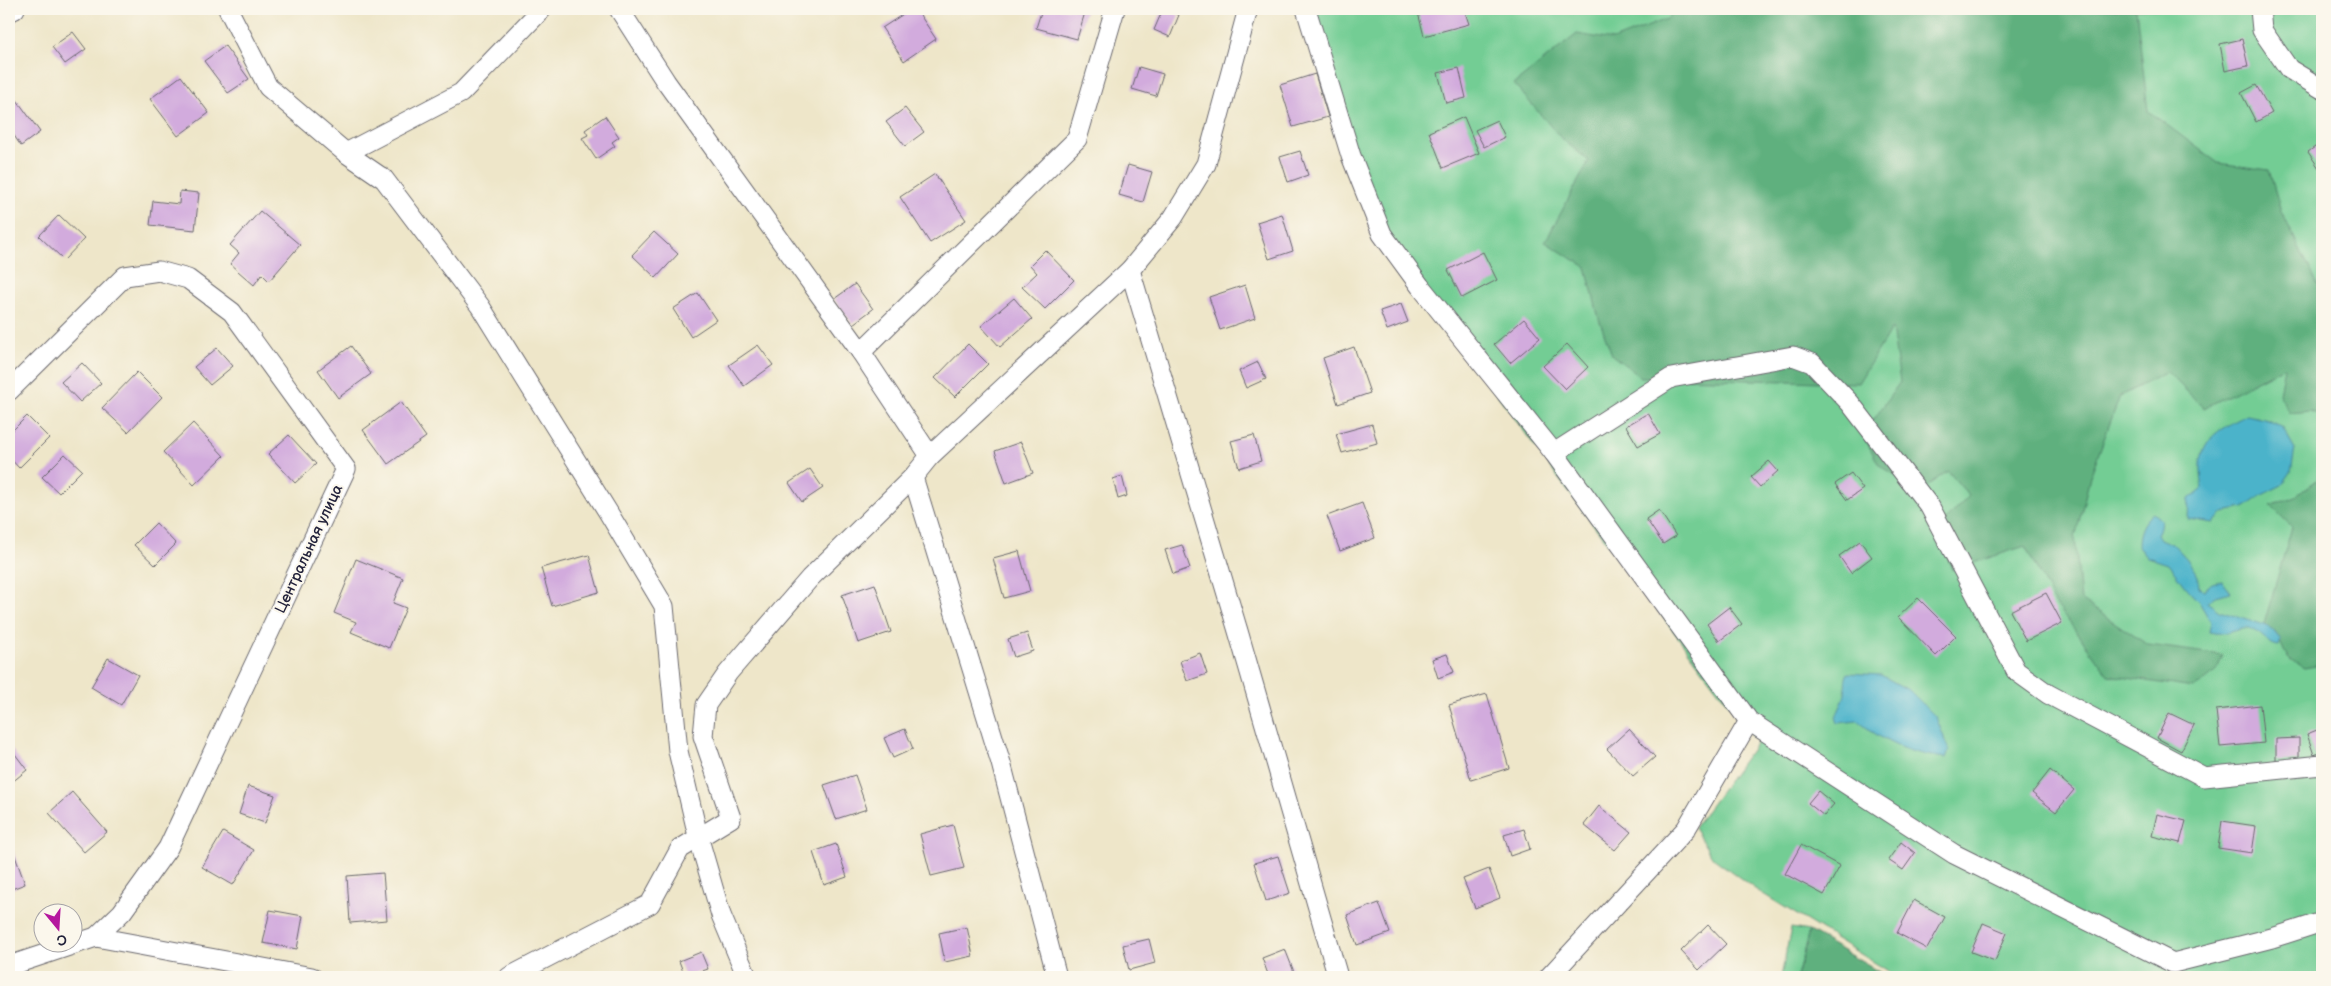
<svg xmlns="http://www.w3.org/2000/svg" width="2331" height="986" font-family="'Balsamiq Sans',sans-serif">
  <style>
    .green { fill: #73cd94; stroke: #4a7868 }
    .forest { fill: #5eb07e; stroke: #40695c }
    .water { fill: #4bb3ca; stroke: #366a82 }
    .building { fill: #d2abdd }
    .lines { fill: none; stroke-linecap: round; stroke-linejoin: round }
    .minor-casing { stroke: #69676d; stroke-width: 21 }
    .minor { stroke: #fff; stroke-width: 19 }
    .labels { text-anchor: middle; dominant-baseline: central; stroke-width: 4; stroke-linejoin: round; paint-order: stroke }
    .street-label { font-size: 15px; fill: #22223b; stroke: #fbf7ec }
  </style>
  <rect width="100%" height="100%" fill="#fbf7ec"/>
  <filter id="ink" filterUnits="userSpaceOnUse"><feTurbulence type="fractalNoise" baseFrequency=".02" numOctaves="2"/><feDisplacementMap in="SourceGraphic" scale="10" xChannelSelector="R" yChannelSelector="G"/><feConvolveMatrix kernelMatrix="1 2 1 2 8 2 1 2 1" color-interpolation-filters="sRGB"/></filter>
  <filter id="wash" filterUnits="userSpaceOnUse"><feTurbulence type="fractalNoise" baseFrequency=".0096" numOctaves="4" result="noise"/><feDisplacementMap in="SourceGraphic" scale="20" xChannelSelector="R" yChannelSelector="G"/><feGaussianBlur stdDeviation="1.12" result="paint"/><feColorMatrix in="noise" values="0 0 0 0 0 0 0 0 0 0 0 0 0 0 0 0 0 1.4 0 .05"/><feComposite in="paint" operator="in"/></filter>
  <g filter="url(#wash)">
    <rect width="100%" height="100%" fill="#eee6c9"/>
    <g class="green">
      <polygon points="1307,9 2322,9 2322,977 1898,977 1755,889 1713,858 1694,828 1757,742 1552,470 1385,240"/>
      <polygon points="1791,928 1809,931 1797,977 1781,977"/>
    </g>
    <g class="forest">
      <path d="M1677,9H2136L2148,111L2218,163L2269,170L2281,211L2322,293V416L2310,411L2290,413L2279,394L2284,367L2204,408L2167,372L2120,396L2090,477L2075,538L2081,600L2148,645L2222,655C2219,673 2208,679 2193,688L2108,675L2055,603L2025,546L1952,570L1937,528L1969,496L1948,471L1921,490L1879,465L1863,435L1900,382L1892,328L1858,383L1641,377L1612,355L1599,319L1586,267L1545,242L1589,161L1561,138L1514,84L1577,34L1613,40L1667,19Z"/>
      <path d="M2322,476V665L2304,668C2299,665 2294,662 2290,659C2279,649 2283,633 2264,624L2292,527L2271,506L2296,496Z"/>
      <polygon points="1809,931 1888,977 1797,977"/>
    </g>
    <g class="water">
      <path d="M2247,415L2268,420L2283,428L2295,449L2291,472L2282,485L2262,495L2244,508L2223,512L2214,523L2188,519L2189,499L2203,488C2195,444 2209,434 2247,415Z"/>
      <path d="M2153,513L2161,520L2160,528L2157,534L2160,539L2174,545L2187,559L2198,576L2199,588L2204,590L2212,583L2222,581L2231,592L2215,596L2207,602L2219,611L2270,627L2281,640L2279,646C2266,645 2261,630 2248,628C2234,626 2227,637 2209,632L2211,622L2199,602L2186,588L2168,564L2147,557L2138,546C2138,532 2142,522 2153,513Z"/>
      <path d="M1848,673L1881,675L1910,691L1936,717L1949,750L1946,758C1908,753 1888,745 1858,721L1838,723L1836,717C1839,709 1844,701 1845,693C1846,684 1844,681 1848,673Z"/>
    </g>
    <g id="blocks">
      <g class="building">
        <polygon points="911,9 916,9 936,39 904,61 882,28"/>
        <polygon points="1042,9 1086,9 1077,39 1036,28"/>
        <polygon points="1163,9 1179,15 1170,37 1154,30"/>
        <polygon points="1417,9 1464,9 1469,24 1424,36"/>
        <polygon points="73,32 86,49 65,64 52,47"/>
        <polygon points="2242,39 2248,66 2225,71 2220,44"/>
        <polygon points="225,46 249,79 228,93 204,61"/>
        <polygon points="1139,67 1163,74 1156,96 1132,89"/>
        <polygon points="1459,68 1466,98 1446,103 1438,73"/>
        <polygon points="1315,74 1328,117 1293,127 1280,85"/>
        <polygon points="181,76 209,113 178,136 150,99"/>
        <polygon points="2256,85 2272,113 2256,122 2241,93"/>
        <polygon points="17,100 40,132 21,146 9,128 9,106"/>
        <polygon points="905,108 924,132 905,146 886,122"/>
        <polygon points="605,116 619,137 612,142 615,146 596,159 582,138 588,135 585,130"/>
        <polygon points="1464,117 1479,153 1443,168 1429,132"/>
        <polygon points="1497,120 1505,137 1484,147 1475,130"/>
        <polygon points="2322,142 2322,165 2319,168 2308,152"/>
        <polygon points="1300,151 1308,175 1288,182 1280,157"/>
        <polygon points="1128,165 1152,172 1143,202 1119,195"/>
        <polygon points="935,174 966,220 930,243 900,197"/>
        <polygon points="180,191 199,193 195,230 150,225 153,201 179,204"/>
        <polygon points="260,211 300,245 269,281 262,274 254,285 230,264 239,253 230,245"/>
        <polygon points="1282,214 1293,251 1269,259 1257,222"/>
        <polygon points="59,215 84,239 64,260 39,236"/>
        <polygon points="654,232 678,254 656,278 632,255"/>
        <polygon points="1045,250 1074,280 1045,309 1022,287 1037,273 1030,265"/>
        <polygon points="1483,252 1497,280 1462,298 1448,270"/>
        <polygon points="855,284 873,309 853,324 834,299"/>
        <polygon points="1245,285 1255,318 1220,330 1209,297"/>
        <polygon points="698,293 716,320 691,337 673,309"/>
        <polygon points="1014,298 1032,319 1000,347 981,326"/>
        <polygon points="1401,304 1408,322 1387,330 1380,311"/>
        <polygon points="1524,319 1540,338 1510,363 1494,344"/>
        <polygon points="968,344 988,364 955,397 935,378"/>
        <polygon points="1567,344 1588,367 1565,389 1543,366"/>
        <polygon points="758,345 773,365 744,386 729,365"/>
        <polygon points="351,346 371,374 338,398 318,370"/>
        <polygon points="1354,347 1370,393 1338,404 1323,358"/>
        <polygon points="217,348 233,366 210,385 194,367"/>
        <polygon points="1258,362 1266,379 1246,388 1239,371"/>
        <polygon points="82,363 101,383 80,402 61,382"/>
        <polygon points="137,372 162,397 128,432 102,408"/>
        <polygon points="401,402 426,437 388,464 363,430"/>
        <polygon points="1648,413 1660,434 1638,446 1626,426"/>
        <polygon points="27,416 49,438 19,468 9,457 9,434"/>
        <polygon points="193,423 224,456 194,485 163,452"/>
        <polygon points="1372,424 1377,443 1342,453 1336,434"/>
        <polygon points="289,435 316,464 295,483 268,454"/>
        <polygon points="1254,435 1261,461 1239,468 1231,441"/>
        <polygon points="1021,442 1033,473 1006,483 995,451"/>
        <polygon points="65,454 82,470 59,493 42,477"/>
        <polygon points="1769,461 1778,471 1760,487 1751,477"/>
        <polygon points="810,469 823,488 802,502 789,483"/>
        <polygon points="1851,473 1863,489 1847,500 1835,484"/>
        <polygon points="1122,476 1127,496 1118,499 1113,479"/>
        <polygon points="1362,503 1375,538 1340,551 1327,516"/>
        <polygon points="1659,510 1676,536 1663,544 1646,519"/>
        <polygon points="156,523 176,544 155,565 134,545"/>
        <polygon points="1860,541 1872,557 1851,573 1839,556"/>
        <polygon points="1182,545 1190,568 1173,574 1165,550"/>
        <polygon points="1019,551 1030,591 1004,598 993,558"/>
        <polygon points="589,555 599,592 552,606 541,568"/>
        <polygon points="356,559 403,578 393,603 406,608 389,648 351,632 356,622 334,613"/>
        <polygon points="875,584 891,632 858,643 842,595"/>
        <polygon points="2046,593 2062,623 2026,641 2010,611"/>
        <polygon points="1918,598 1956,636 1936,656 1898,617"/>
        <polygon points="1729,607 1742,624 1719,641 1707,624"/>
        <polygon points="1027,633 1033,651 1014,657 1008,639"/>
        <polygon points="1200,653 1207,674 1187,681 1180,661"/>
        <polygon points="1447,654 1454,672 1438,678 1432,659"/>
        <polygon points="108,658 138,675 121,705 91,687"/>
        <polygon points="1487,694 1509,768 1471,780 1449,705"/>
        <polygon points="2260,705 2264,743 2220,747 2216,710"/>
        <polygon points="2169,713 2194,725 2181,751 2157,738"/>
        <polygon points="2322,728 2322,752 2314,755 2307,734"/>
        <polygon points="905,729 913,749 893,758 884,738"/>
        <polygon points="1629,729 1655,757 1633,776 1607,749"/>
        <polygon points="2299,738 2299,761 2276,761 2276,739"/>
        <polygon points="9,746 27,770 11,783 9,779"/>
        <polygon points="2050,770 2074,790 2056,812 2032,793"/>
        <polygon points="855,775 867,809 836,819 824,785"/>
        <polygon points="248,786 275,795 265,823 239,814"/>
        <polygon points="1818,791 1834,804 1824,816 1808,803"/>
        <polygon points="72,792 107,832 84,852 49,813"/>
        <polygon points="1599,806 1631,832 1615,850 1584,825"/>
        <polygon points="2157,814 2186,821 2180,843 2152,836"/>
        <polygon points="2222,821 2256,826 2252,853 2218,848"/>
        <polygon points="953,825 964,868 931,876 920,834"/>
        <polygon points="1524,829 1530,849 1510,856 1504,835"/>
        <polygon points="223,832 254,850 233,885 202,867"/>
        <polygon points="9,839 25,884 9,890"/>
        <polygon points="1901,842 1915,853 1903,870 1888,860"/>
        <polygon points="836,844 847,877 824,885 813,852"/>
        <polygon points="1801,845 1840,866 1824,895 1785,874"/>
        <polygon points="1278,856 1290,893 1266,901 1254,863"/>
        <polygon points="1489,869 1500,898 1475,908 1463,879"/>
        <polygon points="383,873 387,920 350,923 347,876"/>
        <polygon points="1914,900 1945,917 1927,949 1897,933"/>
        <polygon points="1379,903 1390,933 1357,945 1347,915"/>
        <polygon points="270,910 303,916 297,949 263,943"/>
        <polygon points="1983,923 2007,933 1995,961 1971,952"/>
        <polygon points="1708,925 1726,944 1699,970 1681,951"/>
        <polygon points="967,927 973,956 945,962 939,933"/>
        <polygon points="1149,939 1155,963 1129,970 1123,945"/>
        <polygon points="1285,949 1296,977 1269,977 1262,958"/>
        <polygon points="701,952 708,969 685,977 679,961"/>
      </g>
    </g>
  </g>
  <g filter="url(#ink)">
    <use href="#blocks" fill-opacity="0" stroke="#69676d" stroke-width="1"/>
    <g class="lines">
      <defs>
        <g id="minor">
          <polyline points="228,9 268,87 346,153 384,179 480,306 608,512 664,606 678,751 698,836 721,915 747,977"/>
          <polyline points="619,9 666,82 861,352 930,456"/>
          <polyline points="1306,9 1351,156 1382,234 1420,286 1554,453 1749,721 1954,854 2173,963 2272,938 2322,922"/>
          <polyline points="2260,9 2262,30 2289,69 2322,89"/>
          <polyline points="9,12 15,9"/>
          <polyline points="346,153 461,93 542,9"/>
          <polyline points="1130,270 1238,631 1338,977"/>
          <polyline points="861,352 1077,139 1115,9"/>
          <polyline points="9,391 125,276 159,271 188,279 232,312 346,469 168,848 122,912 96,937"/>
          <polyline points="1554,453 1671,378 1793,356 1812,363 1850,403 1930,507 2016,671 2048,694 2204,777 2322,765"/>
          <polyline points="913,477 1001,763 1057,977"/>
          <polyline points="9,966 96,937 312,977"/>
          <polyline points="509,977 650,904 680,849 731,818 703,736 706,705 728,673 810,578 913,477 930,456 1130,270 1173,218 1206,164 1248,9"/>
          <polyline points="1549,977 1686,829 1749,721"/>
        </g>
      </defs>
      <use href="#minor" class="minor-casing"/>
      <use href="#minor" class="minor"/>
    </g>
  </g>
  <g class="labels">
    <g class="street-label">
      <text transform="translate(309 549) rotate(-65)">Центральная улица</text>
    </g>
  </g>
  <rect width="2331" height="986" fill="none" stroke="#fbf7ec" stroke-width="30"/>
  <g transform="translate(58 928) rotate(162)"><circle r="24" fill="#fbf7ec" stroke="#a4a2a5"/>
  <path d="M0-4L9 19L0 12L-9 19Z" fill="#b5179e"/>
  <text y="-8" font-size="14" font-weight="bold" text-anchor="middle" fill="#22223b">С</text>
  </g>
</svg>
